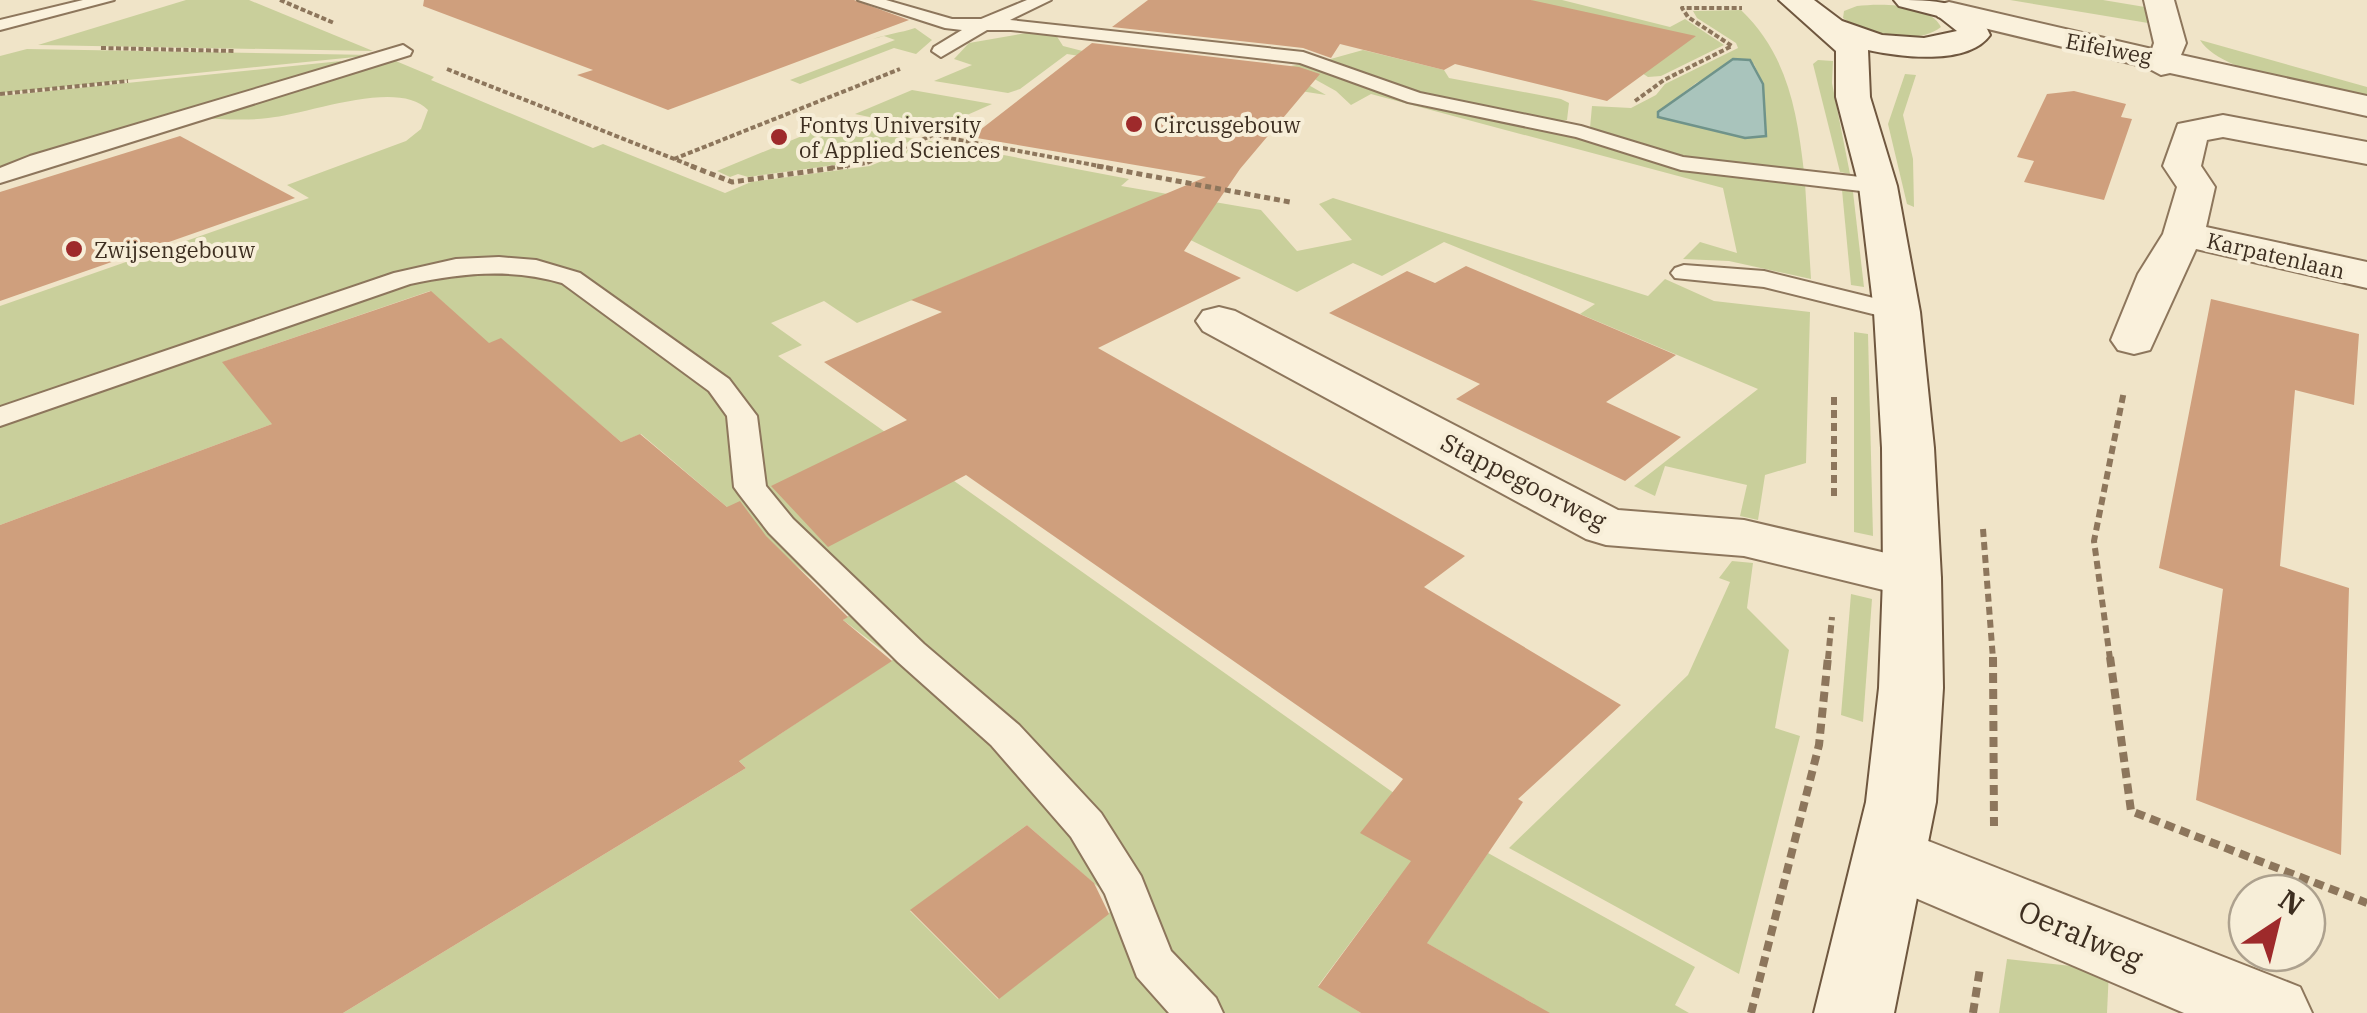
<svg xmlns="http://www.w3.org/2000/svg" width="2367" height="1013" font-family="'IBM Plex Serif',serif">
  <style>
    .green { fill: #c9cf9b; fill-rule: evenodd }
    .water { fill: #a9c4bc; stroke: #6f938a; stroke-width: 2.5 }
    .building { fill: #cf9f7d }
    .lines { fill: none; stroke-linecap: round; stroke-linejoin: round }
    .lane-casing { stroke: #8d765c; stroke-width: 4 }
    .street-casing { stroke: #8d765c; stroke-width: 4 }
    .secondary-casing { stroke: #6f573f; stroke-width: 4 }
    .path-far3 { stroke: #8d765c; stroke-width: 4; stroke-dasharray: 5 2.5; stroke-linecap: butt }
    .path-far2 { stroke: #8d765c; stroke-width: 5; stroke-dasharray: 6 4; stroke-linecap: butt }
    .path-far1 { stroke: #8d765c; stroke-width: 6; stroke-dasharray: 8 5; stroke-linecap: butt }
    .path { stroke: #8d765c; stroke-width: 8; stroke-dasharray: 10 6; stroke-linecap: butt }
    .lane { fill: #faf1dc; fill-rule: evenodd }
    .street { fill: #faf1dc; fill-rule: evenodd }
    .secondary { fill: #faf1dc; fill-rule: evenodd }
    .poi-dot { fill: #9e2a2b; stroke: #f7eed8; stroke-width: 4 }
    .labels { text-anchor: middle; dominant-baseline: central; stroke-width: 8; stroke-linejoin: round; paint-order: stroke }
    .far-street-label { font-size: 22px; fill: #3d2e20; stroke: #f7eed8 }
    .far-poi-label { font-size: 22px; fill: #3d2e20; stroke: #f7eed8; text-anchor: start }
    .street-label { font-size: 25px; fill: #3d2e20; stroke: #f7eed8 }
    .near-street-label { font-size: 30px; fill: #3d2e20; stroke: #f7eed8 }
  </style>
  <rect width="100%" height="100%" fill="#f0e4c8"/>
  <g class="green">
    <polygon points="186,0 249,0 373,51 38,45"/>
    <polygon points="1531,0 1562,0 1670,27 1685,19 1724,45 1661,76 1648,77"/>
    <polygon points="2010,0 2103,0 2145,7 2148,23"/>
    <path d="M1857,6C1881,3 1929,3 1941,27C1917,46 1867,35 1843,18L1844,11Z"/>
    <path d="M1741,10C1787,54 1797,110 1804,172L1680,157L1590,128L1592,106L1631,108L1656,95L1665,84L1738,48L1736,43L1697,18L1693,11ZM1741,60L1754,64L1763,84V116L1658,112L1696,83Z"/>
    <path d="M915,28L932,40L916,54L894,48L800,84L790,80L895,40L884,36L873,39C887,34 900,33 915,28Z"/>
    <polygon points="1032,32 1056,35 1063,46 1102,56 1279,68 1326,95 1067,54 1020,89 1008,93 934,81 972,65 954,59 969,43"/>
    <path d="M2200,40L2367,87V97C2325,87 2223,76 2200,40Z"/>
    <polygon points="27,49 375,55 0,93 0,56"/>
    <polygon points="1363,50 1444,70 1449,78 1561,99 1569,103 1567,120 1557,122 1422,93 1327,60"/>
    <path d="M391,59L434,77L431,80L593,148L603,144L725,193L751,182L870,166L930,141L1129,179L1121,186L1261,210L1297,251L1352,240L1319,204L1333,198L1648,296L1665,279L1714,301L1810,312L1806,463L1765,475L1758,520L1740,516L1747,485L1665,466L1655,496L1634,486L1758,389L1580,314L1595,304L1444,242L1382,276L1353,263L1297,292L1129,210L857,323L824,301L771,323L802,345L778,356L1453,835L1463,890L1488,853L1695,967L1675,1005L1689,1013H1530L1534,1004L1425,942L1388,892L1318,986L1361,1013H343L746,768L700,721L777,736L894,659L843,620L852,613L641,434L621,442L501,339L0,525V306L309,198L287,185L406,141L421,129L428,110C398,78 306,115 268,118C245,121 221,119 197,118ZM430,291L447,306L223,362ZM1027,825L1119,905L998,999L910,911Z"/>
    <polygon points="1818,60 1833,61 1832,83 1850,174 1840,172 1813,64"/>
    <polygon points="341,61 341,64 0,170 0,96"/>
    <polygon points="1302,64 1409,100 1805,183 1811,279 1729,261 1683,259 1700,242 1737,253 1723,188 1371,94 1351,105 1336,91 1291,66"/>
    <polygon points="1905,74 1916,75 1903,115 1913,159 1914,207 1907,204 1888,124"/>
    <polygon points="912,90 992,104 933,130 855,114"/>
    <polygon points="831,124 915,139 864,161 748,177 738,174 730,177 717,171"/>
    <polygon points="1842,190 1853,192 1864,287 1851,285"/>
    <polygon points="1854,332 1868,334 1873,536 1854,532"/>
    <polygon points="1732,561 1753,563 1747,608 1789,650 1775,728 1800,736 1739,974 1509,848 1688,675 1730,582 1719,578"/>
    <polygon points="1851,594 1872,599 1863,722 1841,715"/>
    <polygon points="2007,959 2109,970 2107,1013 1999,1013"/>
  </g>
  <polygon class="water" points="1733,59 1750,60 1763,84 1766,136 1745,138 1658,117 1658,112"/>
  <g class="building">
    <polygon points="424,0 854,0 909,20 668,110 577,75 593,70 423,6"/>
    <polygon points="1148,0 1531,0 1696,36 1607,101 1455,64 1444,70 1340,44 1331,58 1303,48 1112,27"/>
    <polygon points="1092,43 1299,67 1320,74 1240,169 1184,251 1241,278 1098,348 1465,556 1424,587 1621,705 1518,799 1523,802 1427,943 1550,1013 1361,1013 1318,987 1411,861 1360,833 1403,779 966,475 828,547 771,486 907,420 824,362 942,312 911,300 1206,177 971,137"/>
    <polygon points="2074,91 2126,104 2121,117 2132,119 2104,200 2024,182 2034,161 2017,157 2047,94"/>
    <polygon points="180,136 295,198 0,301 0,192"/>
    <polygon points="1466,266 1676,355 1606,402 1681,437 1625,481 1456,399 1480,384 1329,313 1407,271 1435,283"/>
    <polygon points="431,291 489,343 501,338 621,442 640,434 727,507 740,501 766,536 848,617 843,620 892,661 739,761 746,768 343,1013 0,1013 0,525 272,424 222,362"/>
    <polygon points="2211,299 2359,334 2354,405 2295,390 2280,566 2349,588 2341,855 2196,800 2223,589 2159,568"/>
    <polygon points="1027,825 1094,883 1109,914 999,999 910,910"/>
  </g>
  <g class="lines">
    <defs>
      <g id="lane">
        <polygon points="83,0 114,0 0,30 0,20"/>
        <polygon points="858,0 886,0 952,19 981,19 1027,0 1051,0 1010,20 1303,52 1420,93 1581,126 1683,157 1878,179 1889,186 1878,193 1681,170 1576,137 1408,102 1300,63 1011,30 987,30 941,57 932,51 934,47 962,30 945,28"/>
        <polygon points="403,45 412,51 410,55 0,183 0,168 30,156"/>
        <path d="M499,257L536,260L580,273L729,379L757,416L766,486L793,519L924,644L1019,725L1101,813L1141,876L1171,951L1216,998L1223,1013H1169L1137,977L1105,894L1071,837L991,745L898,662L769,533L739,494L734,487L727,416L709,391L562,283C510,268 462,273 410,284L0,426V407L394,273L456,259Z"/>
        <polygon points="1684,265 1764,271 1906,306 1910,312 1897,320 1764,287 1675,278 1671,273 1675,268"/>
      </g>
      <g id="street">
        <polygon points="2144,0 2174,0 2186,43 2181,55 2367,96 2367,116 2170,73 2161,75 2146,67 1938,17 1934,11 1938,5 1949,2 2152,49 2154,43"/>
        <polygon points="2223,115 2367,142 2367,164 2223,137 2207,140 2201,166 2215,187 2206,227 2367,262 2367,288 2196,249 2150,350 2134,354 2118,350 2111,340 2138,274 2163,234 2177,187 2163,166 2178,124"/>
        <polygon points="1219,307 1235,311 1618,510 1744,520 1933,564 1941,578 1933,592 1912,597 1744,556 1606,545 1586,539 1203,331 1196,321 1203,311"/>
        <polygon points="1890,826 2300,987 2312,1013 2184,1013 1864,876 1854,855 1864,834"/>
      </g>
      <path id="secondary" d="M1779,0H1814L1842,21L1882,35L1924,38L1957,31L1938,16L1899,6L1894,0C1930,0 1976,0 1990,35C1968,66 1900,57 1868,50L1870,97L1897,186L1920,312L1934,448L1941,578L1943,688L1936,802L1894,1013H1814L1866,802L1879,688L1883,578L1882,448L1874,312L1859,186L1836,97V51Z"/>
    </defs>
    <use href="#lane" class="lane-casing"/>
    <use href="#street" class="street-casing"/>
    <use href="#secondary" class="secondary-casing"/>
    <g class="path-far3">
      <polyline points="280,0 334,23"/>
      <polyline points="101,48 234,51"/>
      <polyline points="447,69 697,168"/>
      <polyline points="0,94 128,81"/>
      <polyline points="1635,101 1664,80 1732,46 1688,17 1682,8 1742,8"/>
      <polyline points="674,159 900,69"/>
      <polyline points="830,168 867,163 933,135 1110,168"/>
    </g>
    <g class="path-far2">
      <polyline points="691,166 732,182 848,166"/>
      <polyline points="1097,166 1290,202"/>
    </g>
    <g class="path-far1">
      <polyline points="1834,397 1834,499"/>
      <polyline points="1983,529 1993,659"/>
      <polyline points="1828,659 1832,617"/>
      <polyline points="2110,659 2094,541 2124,391"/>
    </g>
    <g class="path">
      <polyline points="1993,657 1994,826"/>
      <polyline points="2110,657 2131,811 2367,903"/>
      <polyline points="1751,1013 1819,745 1828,657"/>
      <polyline points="1973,1013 1980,968"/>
    </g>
    <use href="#lane" class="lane"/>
    <use href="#street" class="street"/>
    <use href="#secondary" class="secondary"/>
  </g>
  <g class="poi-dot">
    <circle cx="1134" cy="124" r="10"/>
    <circle cx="779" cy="137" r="10"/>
    <circle cx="74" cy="249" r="10"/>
  </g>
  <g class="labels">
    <g class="far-street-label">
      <text transform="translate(2109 48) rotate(11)">Eifelweg</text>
      <text transform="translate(2276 255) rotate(13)">Karpatenlaan</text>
    </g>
    <g class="far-poi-label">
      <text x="799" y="124">Fontys University<tspan x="799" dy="25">of Applied Sciences</tspan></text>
      <text x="1154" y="124">Circusgebouw</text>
      <text x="94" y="249">Zwijsengebouw</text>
    </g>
    <g class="street-label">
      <text transform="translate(1524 481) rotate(27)">Stappegoorweg</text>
    </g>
    <g class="near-street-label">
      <text transform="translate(2081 934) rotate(23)">Oeralweg</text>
    </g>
  </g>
  <g transform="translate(2277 923) rotate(35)"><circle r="48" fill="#f7eed8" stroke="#ada18e" stroke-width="2.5"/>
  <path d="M0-8L18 38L0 25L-18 38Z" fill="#9e2a2b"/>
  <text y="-15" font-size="28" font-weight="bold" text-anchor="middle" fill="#3d2e20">N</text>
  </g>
</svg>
